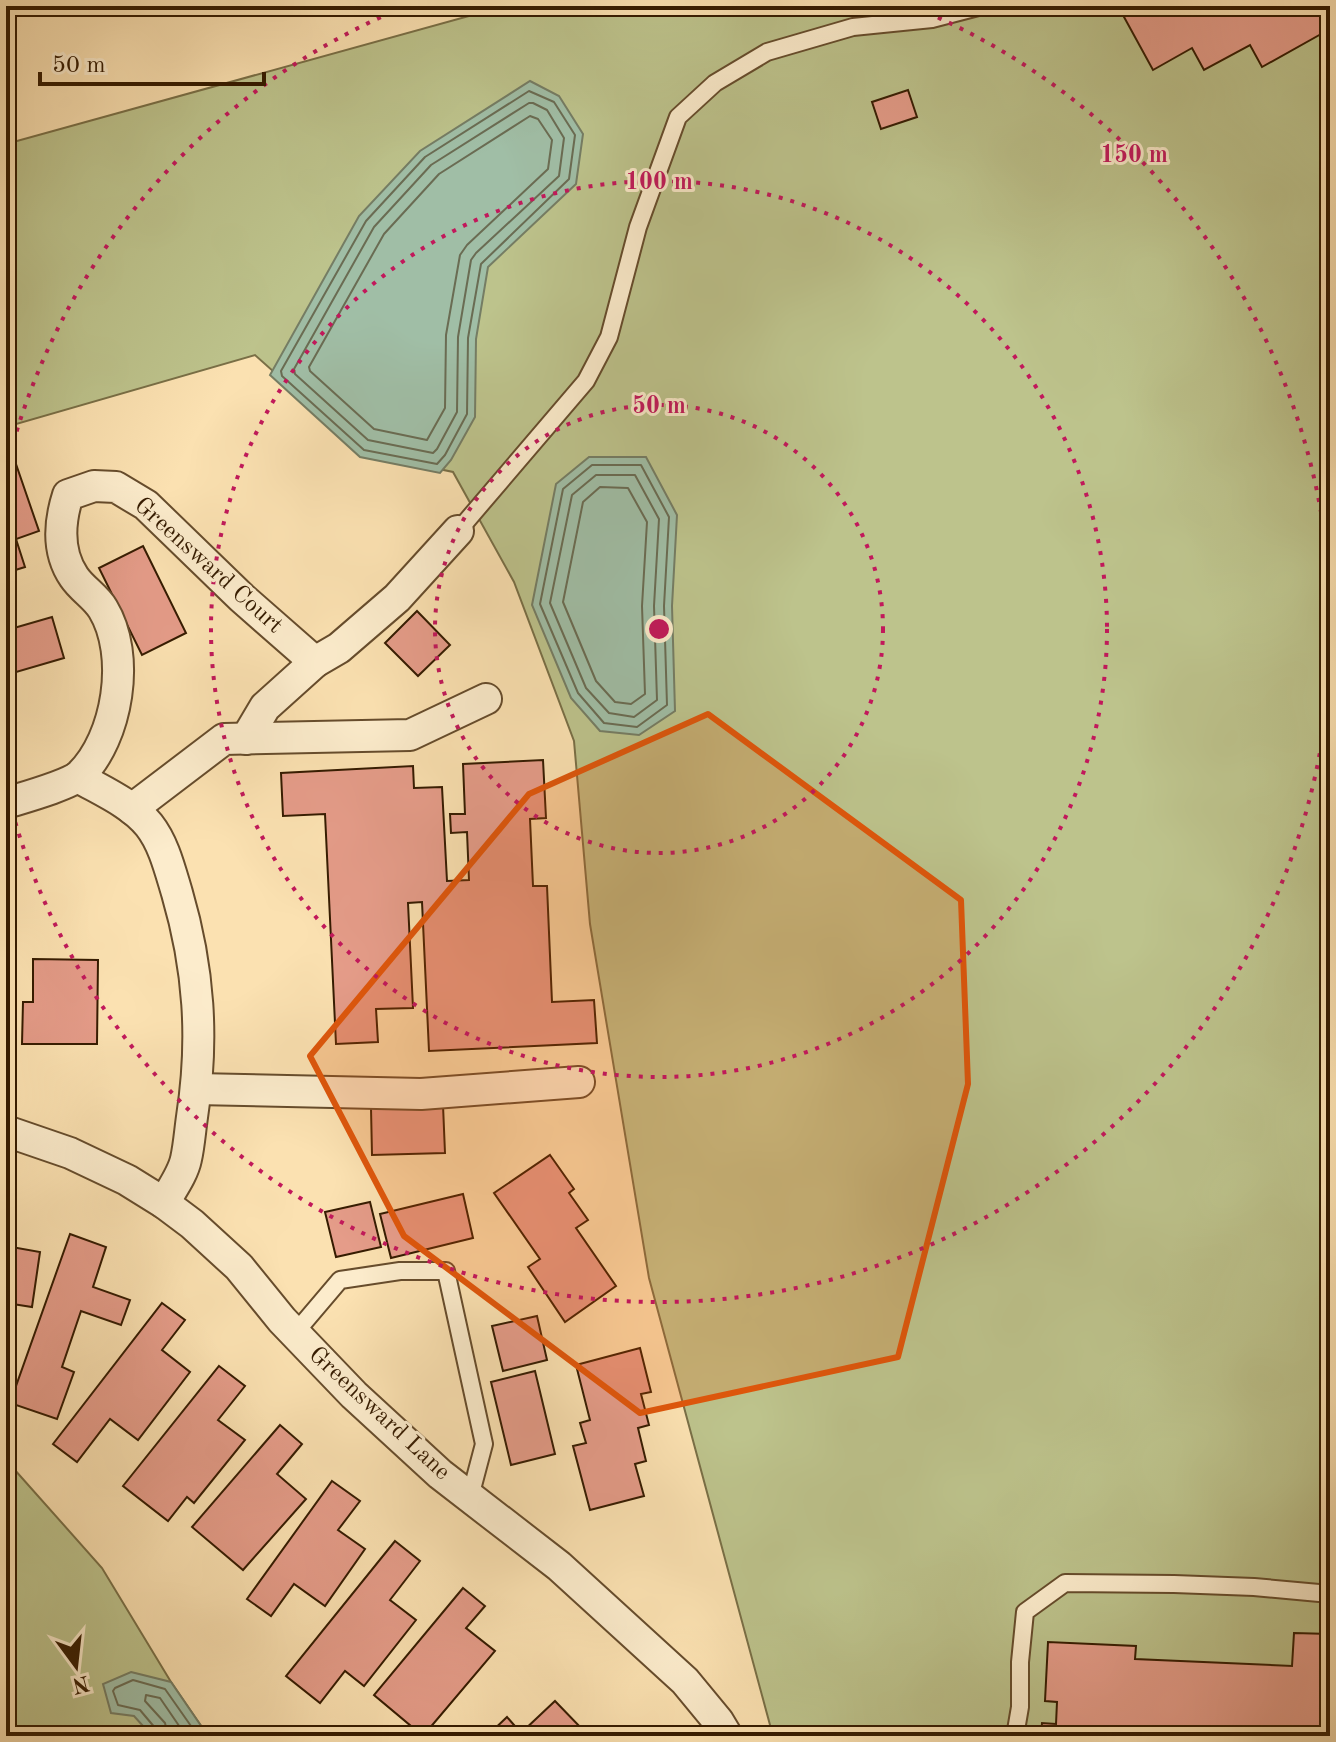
<svg xmlns="http://www.w3.org/2000/svg" width="1336" height="1742" font-family="'Old Standard TT',serif">
  <style>
    .green { fill: #bdc38c; stroke: #796f46; stroke-width: 2 }
    .water { fill: #a0bea6; stroke: #757d64; stroke-width: 2 }
    .lines { fill: none; stroke-linecap: round; stroke-linejoin: round }
    .shore { stroke: #6a6c53; stroke-width: 2 }
    .building { fill: #e59c89; stroke: #351b00; stroke-width: 2 }
    .lane-casing { stroke: #664c2c; stroke-width: 20 }
    .street-casing { stroke: #664c2c; stroke-width: 34 }
    .lane { stroke: #fceccc; stroke-width: 16 }
    .street { stroke: #fceccc; stroke-width: 30 }
    .marked { fill: #df560b; fill-opacity: 0.2; stroke: #df560b; stroke-width: 6; stroke-linejoin: round }
    .ring { fill: none; stroke: #c2185b; stroke-width: 4; stroke-dasharray: 4 8 }
    .labels { text-anchor: middle; dominant-baseline: central; stroke-width: 6; stroke-linejoin: round; paint-order: stroke }
    .street-label { font-size: 24px; fill: #351b00; stroke: #fceccc }
    .centre { fill: #c2185b; stroke: #fceccc; stroke-width: 4 }
    .ring-label { font-size: 24px; text-anchor: middle; font-weight: bold; fill: #c2185b; stroke: #fceccc; stroke-width: 6; stroke-linejoin: round; paint-order: stroke }
  </style>
  <rect width="100%" height="100%" fill="#fbe1b1"/>
  <filter id="stains"><feTurbulence type="fractalNoise" baseFrequency=".0025" numOctaves="4"/><feColorMatrix values="0 0 0 0 .2 0 0 0 0 .09 0 0 0 0 .02 0 0 0 .5 -.17"/></filter>
  <radialGradient id="worn" r=".72"><stop offset=".6" stop-color="#630" stop-opacity="0"/><stop offset="1" stop-color="#630" stop-opacity=".3"/></radialGradient>
  <g class="green">
    <polygon points="505,6 1330,6 1330,1736 773,1736 649,1278 590,924 574,741 514,582 453,472 366,454 255,355 6,427 6,144"/>
    <polygon points="6,1468 14,1469 102,1568 171,1682 208,1736 6,1736"/>
  </g>
  <g class="water">
    <polygon points="530,81 559,96 583,134 576,184 488,267 476,339 475,417 451,460 440,473 360,457 270,375 359,216 420,151"/>
    <polygon points="589,457 646,457 677,515 672,606 675,711 639,735 600,731 571,698 532,605 556,484"/>
    <polygon points="131,1672 171,1682 208,1736 152,1736 134,1716 111,1713 103,1684"/>
  </g>
  <g class="lines">
    <g class="shore">
      <polygon points="529,91 554,102 575,135 569,179 481,264 468,338 467,414 445,455 437,464 364,450 282,376 281,371 366,221 425,157"/>
      <polygon points="533,103 547,110 564,138 559,176 476,253 471,260 458,337 457,412 437,449 433,453 368,440 295,374 294,369 374,227 431,165 529,103"/>
      <polygon points="530,116 538,119 552,140 548,169 467,245 460,255 446,335 445,408 427,440 374,429 310,371 309,367 384,234 439,174"/>
      <polygon points="592,465 641,465 669,517 664,606 667,705 637,727 604,723 578,693 540,604 563,489"/>
      <polygon points="596,475 635,475 659,519 654,606 657,700 634,717 609,713 586,688 550,603 572,495"/>
      <polygon points="600,487 628,488 647,522 642,606 645,694 631,704 615,702 596,681 563,602 583,502"/>
      <polyline points="158,1736 156,1729 140,1710 118,1705 113,1691 115,1688 133,1680 165,1689 198,1736"/>
      <polyline points="168,1736 165,1723 145,1701 146,1695 160,1698 186,1736"/>
    </g>
  </g>
  <g class="building">
    <polygon points="1118,6 1330,6 1330,29 1262,67 1250,45 1204,70 1192,48 1153,70"/>
    <polygon points="908,90 917,117 881,129 872,102"/>
    <polygon points="6,435 39,531 16,539 25,567 6,573"/>
    <polygon points="143,546 186,633 142,655 99,568"/>
    <polygon points="6,599 14,628 52,617 64,658 6,675"/>
    <polygon points="417,611 450,645 418,676 385,643"/>
    <polygon points="543,760 546,818 530,819 533,886 547,886 552,1002 594,1000 597,1043 429,1051 422,902 408,903 413,1008 376,1009 378,1042 336,1044 325,814 283,816 281,773 413,766 414,788 442,787 447,881 469,880 467,832 451,833 450,814 465,814 463,764"/>
    <polygon points="33,959 98,960 97,1044 22,1044 23,1002 33,1002"/>
    <polygon points="443,1105 445,1153 372,1155 371,1108"/>
    <polygon points="550,1155 574,1189 569,1193 588,1220 576,1228 616,1286 565,1322 528,1267 540,1259 494,1193"/>
    <polygon points="463,1194 473,1238 391,1258 380,1214"/>
    <polygon points="370,1202 381,1247 336,1257 325,1212"/>
    <polygon points="6,1203 12,1204 6,1245"/>
    <polygon points="70,1234 106,1247 93,1287 130,1300 121,1325 81,1311 62,1367 74,1372 57,1419 10,1403"/>
    <polygon points="6,1246 40,1252 32,1307 6,1303"/>
    <polygon points="162,1303 185,1320 162,1350 190,1372 138,1440 110,1419 77,1462 53,1444"/>
    <polygon points="537,1316 547,1360 503,1371 492,1326"/>
    <polygon points="640,1348 651,1392 641,1394 649,1425 638,1428 646,1461 635,1464 644,1496 590,1510 573,1446 586,1443 580,1423 590,1420 576,1365"/>
    <polygon points="219,1366 245,1386 218,1420 245,1440 194,1503 187,1497 168,1521 123,1486"/>
    <polygon points="535,1371 555,1454 511,1465 491,1382"/>
    <polygon points="280,1425 302,1444 277,1474 306,1499 243,1570 192,1527"/>
    <polygon points="332,1481 360,1501 338,1530 365,1549 325,1606 294,1584 271,1616 247,1599"/>
    <polygon points="395,1541 420,1561 390,1600 416,1620 364,1686 345,1671 320,1703 286,1676"/>
    <polygon points="463,1588 485,1606 466,1628 495,1651 423,1736 374,1695"/>
    <polygon points="1294,1633 1330,1634 1330,1736 1041,1736 1042,1723 1056,1724 1057,1702 1045,1701 1048,1642 1136,1646 1135,1659 1292,1666"/>
    <polygon points="555,1701 584,1731 579,1736 487,1736 507,1717 521,1733"/>
  </g>
  <g class="lines">
    <defs>
      <g id="lane">
        <polyline points="458,531 586,381 609,337 638,227 678,117 715,83 767,52 853,27 932,19 982,6"/>
        <polyline points="295,1333 340,1280 400,1271 446,1271 484,1444 470,1497"/>
        <polyline points="1015,1736 1020,1707 1020,1662 1025,1612 1065,1583 1174,1584 1254,1587 1330,1594"/>
      </g>
      <g id="street">
        <polyline points="246,739 265,707 315,662 339,648 397,598 458,531"/>
        <path d="M78,777C102,791 131,803 149,825C164,844 170,870 177,893C199,968 204,1039 192,1117C190,1131 189,1146 186,1159C183,1174 171,1190 164,1203"/>
        <path d="M6,803C22,798 69,785 80,775C118,738 131,655 103,609C96,597 82,589 74,577C57,552 59,523 68,495L94,486L116,487L146,505L242,598L315,662"/>
        <polyline points="132,809 224,739 410,735 486,699"/>
        <polyline points="196,1089 421,1094 579,1082"/>
        <polyline points="6,1131 70,1153 127,1180 164,1203 192,1224 239,1267 282,1320 354,1395 440,1474 559,1566 685,1681 718,1721 727,1736"/>
      </g>
    </defs>
    <use href="#lane" class="lane-casing"/>
    <use href="#street" class="street-casing"/>
    <use href="#lane" class="lane"/>
    <use href="#street" class="street"/>
  </g>
  <path class="marked" d="M708,714L961,900L968,1084L898,1357L640,1413L404,1236L310,1056L529,794Z"/>
  <g class="ring">
    <circle cx="659" cy="629" r="224"/>
    <circle cx="659" cy="629" r="448"/>
    <path d="M1330 670A672 672 0 0 1 7 792M7 466A672 672 0 0 1 402 8M916 8A672 672 0 0 1 1330 588"/>
  </g>
  <g class="labels">
    <g class="street-label">
      <text transform="translate(208 566) rotate(42)">Greensward Court</text>
      <text transform="translate(379 1414) rotate(43)">Greensward Lane</text>
    </g>
  </g>
  <circle cx="659" cy="629" r="12" class="centre"/>
  <g class="ring-label">
    <text x="1134" y="162">150 m</text>
    <text x="659" y="189">100 m</text>
    <text x="659" y="413">50 m</text>
  </g>
  <rect width="1336" height="1742" fill="none" stroke="#fbe1b1" stroke-width="32"/>
  <rect x="8" y="8" width="1320" height="1726" fill="none" stroke="#351b00" stroke-width="4"/>
  <rect x="16" y="16" width="1304" height="1710" fill="none" stroke="#351b00" stroke-width="2"/>
  <g transform="translate(76 1666) rotate(165)" stroke="#fceccc" stroke-width="6" paint-order="stroke">
  <path d="M0-6L14 30L0 20L-14 30Z" fill="#351b00"/>
  <text y="-12" font-size="22" font-weight="bold" text-anchor="middle" fill="#351b00">N</text>
  </g>
  <path d="M40 72v12h224v-12" fill="none" stroke="#351b00" stroke-width="4"/>
  <text x="52" y="72" font-size="24" fill="#351b00" stroke="#fceccc" stroke-width="6" paint-order="stroke">50 m</text>
  <rect width="100%" height="100%" filter="url(#stains)"/>
  <rect width="100%" height="100%" fill="url(#worn)"/>
</svg>
